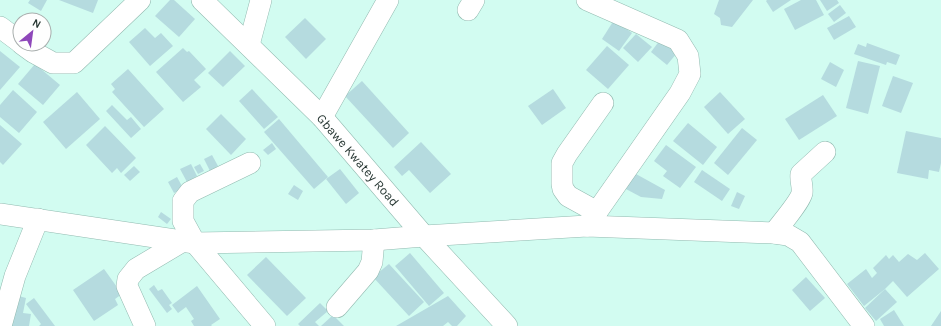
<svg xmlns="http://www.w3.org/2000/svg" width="941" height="326" font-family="Karla,sans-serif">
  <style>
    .building { fill: #b5dbdf }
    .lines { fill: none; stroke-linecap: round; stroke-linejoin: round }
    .minor-casing { stroke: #92bab0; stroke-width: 22 }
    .minor { stroke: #fff; stroke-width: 21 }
    .labels { text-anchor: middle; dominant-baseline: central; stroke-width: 3; stroke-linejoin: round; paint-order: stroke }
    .street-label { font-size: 13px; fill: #273733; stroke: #fefefe }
  </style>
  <rect width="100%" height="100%" fill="#d2fcf1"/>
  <g class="building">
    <polygon points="30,0 47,0 41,11 28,3"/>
    <polygon points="59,0 98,0 93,13"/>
    <polygon points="170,0 174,0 195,19 179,37 155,16"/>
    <polygon points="719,0 753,0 732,27 721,25 720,18 714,14"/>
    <polygon points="767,0 791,0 773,12 766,1"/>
    <polygon points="801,0 816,0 824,15 795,30 784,9"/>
    <polygon points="820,0 837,0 839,3 827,11"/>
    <polygon points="840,5 846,13 834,22 828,14"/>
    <polygon points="849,16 856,27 834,40 827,28"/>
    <polygon points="305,18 326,39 306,59 285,37"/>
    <polygon points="614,20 632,33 619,51 602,39"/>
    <polygon points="145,28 155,38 161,33 173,46 150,66 129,42"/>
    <polygon points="636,34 652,47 638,62 623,48"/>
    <polygon points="660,40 677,53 667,65 651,52"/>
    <polygon points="867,43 900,55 896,65 887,62 886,65 854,54 858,44 866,47"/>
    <polygon points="607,46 629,65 608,89 586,70"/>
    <polygon points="183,48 187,52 189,51 206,69 194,80 201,87 183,102 156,72"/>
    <polygon points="0,51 20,67 0,90"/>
    <polygon points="230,51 245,66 223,87 208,73"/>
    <polygon points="858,61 880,66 868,114 846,108"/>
    <polygon points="830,62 844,70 836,87 821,79"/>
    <polygon points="35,64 60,85 43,105 18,84"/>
    <polygon points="128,69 164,109 144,127 112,92 115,89 111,84"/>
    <polygon points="893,76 913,83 901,113 882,106"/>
    <polygon points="362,81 409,133 393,148 345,96"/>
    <polygon points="252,89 278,117 264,129 239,101"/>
    <polygon points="553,89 566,108 542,125 528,106"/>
    <polygon points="13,90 37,112 19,133 0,117 0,105"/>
    <polygon points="77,92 100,119 66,149 43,122"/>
    <polygon points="720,92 745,119 728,134 704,107"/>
    <polygon points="823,95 837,116 799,140 785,119"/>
    <polygon points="112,105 127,120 131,117 141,129 131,138 106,111"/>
    <polygon points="221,114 246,139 231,155 206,129"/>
    <polygon points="279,119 328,177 314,189 264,132"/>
    <polygon points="688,123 717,147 703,165 673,141"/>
    <polygon points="0,125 22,144 3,165 0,162"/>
    <polygon points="105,126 136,158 121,173 117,168 112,173 86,145"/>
    <polygon points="742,128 757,140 728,175 714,163"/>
    <polygon points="906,131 941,138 941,163 939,172 929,170 928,179 897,173"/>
    <polygon points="421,142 451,174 430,193 409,170 402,176 394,167"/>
    <polygon points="272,143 276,149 268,155 263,150"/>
    <polygon points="666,145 696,167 680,188 663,176 667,171 654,161"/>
    <polygon points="212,155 218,166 210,171 204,159"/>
    <polygon points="191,164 197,176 187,182 180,169"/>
    <polygon points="200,164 204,171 198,174 194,167"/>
    <polygon points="134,166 140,172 130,181 124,175"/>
    <polygon points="340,169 359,193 346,204 326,179"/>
    <polygon points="702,170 730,189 722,201 694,182"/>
    <polygon points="636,174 665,190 662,199 641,197 624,188"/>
    <polygon points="177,177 183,188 174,193 168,182"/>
    <polygon points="294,185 303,191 298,200 288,194"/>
    <polygon points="737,192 745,196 739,209 731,206"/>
    <polygon points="161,212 171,219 167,224 158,217"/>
    <polygon points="410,253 444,293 429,306 395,266"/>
    <polygon points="925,253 939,269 907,297 893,281 885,289 864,306 847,284 866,269 872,278 877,273 873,268 886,255 889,259 893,255 899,262 908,254 917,260"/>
    <polygon points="266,257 306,298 287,316 247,275"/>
    <polygon points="389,264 424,302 409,316 373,277"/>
    <polygon points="104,269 122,294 115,299 118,305 94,321 73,290"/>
    <polygon points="806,277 825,298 810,311 792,290"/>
    <polygon points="154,285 158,291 162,289 172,303 169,305 172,309 167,313 149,289"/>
    <polygon points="197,286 220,319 211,325 212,326 194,326 191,321 194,319 186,307 178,313 172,305"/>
    <polygon points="885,289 897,302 876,321 865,308"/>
    <polygon points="15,295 26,298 23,313 31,314 29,326 9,326"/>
    <polygon points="448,296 466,316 457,326 452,326 448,322 443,326 396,326"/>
    <polygon points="34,298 55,326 39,326 41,324 26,304"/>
    <polygon points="320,303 328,311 315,322 319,326 300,326 298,324"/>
    <polygon points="894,310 904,326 884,326 880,319"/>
    <polygon points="941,311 941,326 931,326"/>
    <polygon points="333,315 344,326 321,326"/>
  </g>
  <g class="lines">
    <defs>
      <g id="minor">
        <polyline points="202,0 322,117 424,236 507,326"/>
        <polyline points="587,0 678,40 688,56 690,74 680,93 587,226"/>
        <polyline points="468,10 474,0"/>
        <polyline points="0,27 20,42"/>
        <polyline points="22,44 33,52 53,63 74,63 140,0"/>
        <polyline points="249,45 261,0"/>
        <polyline points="322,117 388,0"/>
        <polyline points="250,163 190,192 183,201 183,221 195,243 265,326"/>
        <polyline points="597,212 568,196 563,189 562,184 562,163 567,154 603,103"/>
        <polyline points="0,214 195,243 374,240 424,236 587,226 774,233 788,235 800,242 864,326"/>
        <path d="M774,233C780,225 800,202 802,193C803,186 800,181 801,174L825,152"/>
        <polyline points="337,307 368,271 372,262 374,240"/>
        <polyline points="1,326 15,276 38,219"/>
        <polyline points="145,326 127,286 128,279 136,269 183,241"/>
      </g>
    </defs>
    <use href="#minor" class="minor-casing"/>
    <use href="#minor" class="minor"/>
  </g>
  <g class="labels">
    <g class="street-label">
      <text transform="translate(358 160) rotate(49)">Gbawe Kwatey Road</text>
    </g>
  </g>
  <g transform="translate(32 32) rotate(29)"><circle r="19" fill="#fefefe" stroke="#a8aead"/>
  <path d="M0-3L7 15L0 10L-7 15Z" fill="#8e47ba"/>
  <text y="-6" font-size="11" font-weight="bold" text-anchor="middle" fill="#273733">N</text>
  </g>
</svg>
